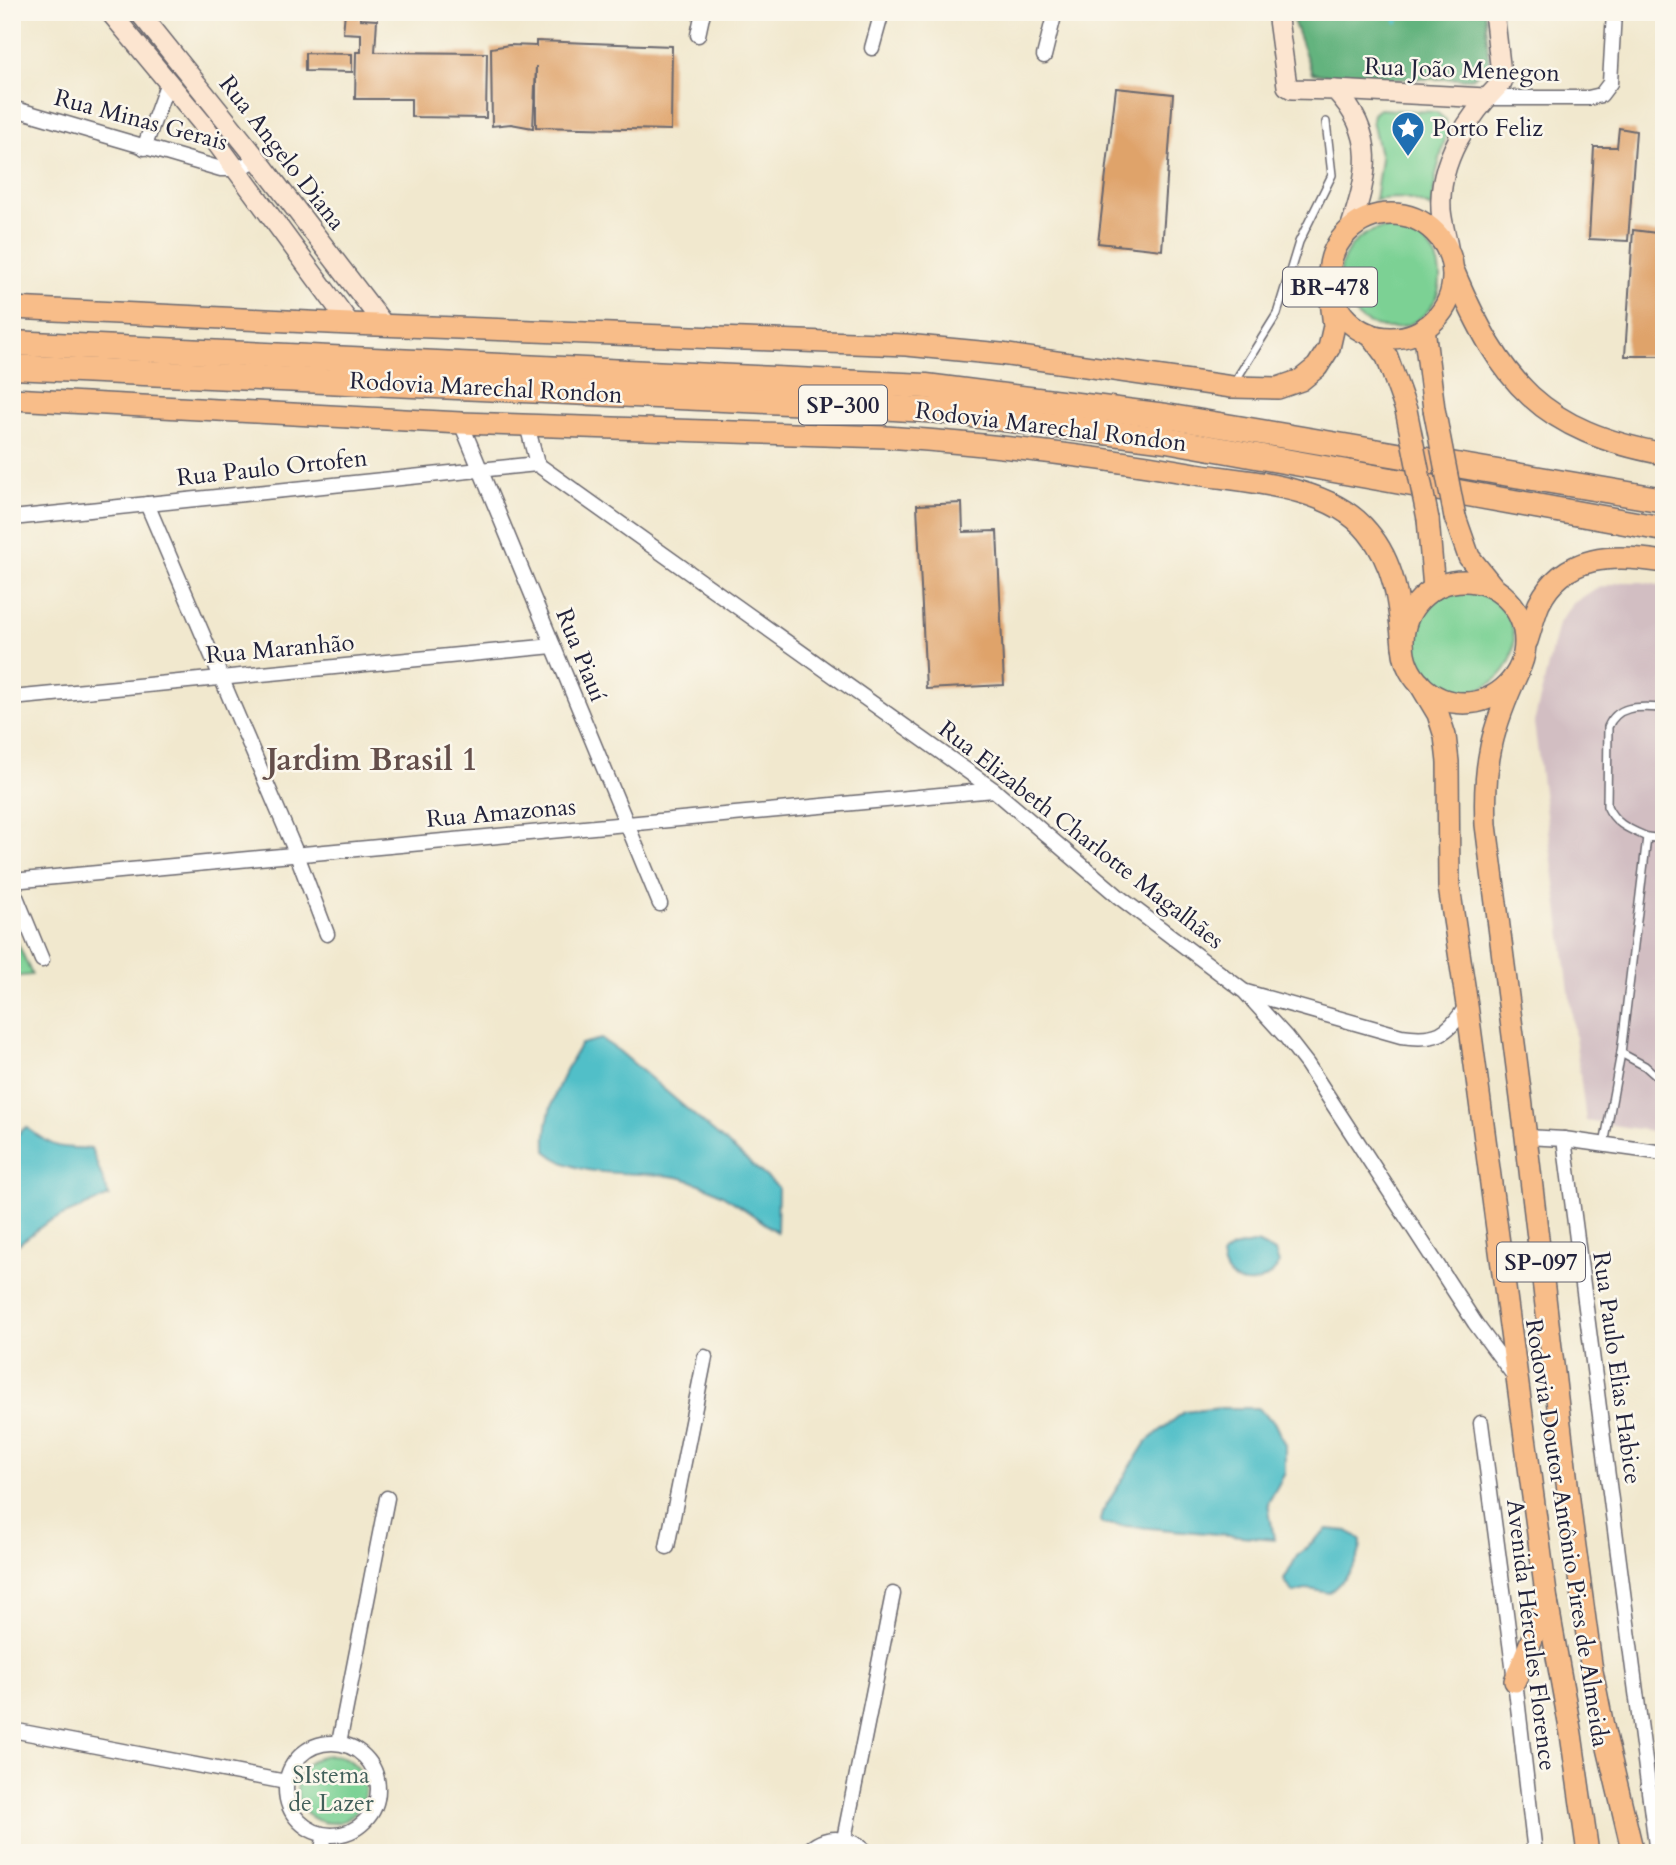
<svg xmlns="http://www.w3.org/2000/svg" width="1676" height="1865" font-family="Cardo,serif">
  <style>
    .industrial { fill: #d2bec2 }
    .green { fill: #7bd194; stroke: #4e7a68; stroke-width: 2 }
    .forest { fill: #64b37e; stroke: #436a5c; stroke-width: 2 }
    .water { fill: #51bfc8; stroke: #3a7082; stroke-width: 2 }
    .lines { fill: none; stroke-linecap: round; stroke-linejoin: round }
    .stream { stroke: #51bfc8; stroke-width: 5 }
    .building { fill: #dfa36a }
    .lane-casing { stroke: #6a676e; stroke-width: 10 }
    .street-casing { stroke: #6a676e; stroke-width: 17 }
    .secondary-casing { stroke: #6a676e; stroke-width: 22 }
    .primary-casing { stroke: #6a676e; stroke-width: 24 }
    .highway-casing { stroke: #6a676e; stroke-width: 27 }
    .lane { stroke: #fff; stroke-width: 7 }
    .street { stroke: #fff; stroke-width: 14 }
    .secondary { stroke: #fce5d0; stroke-width: 19 }
    .primary { stroke: #f8bd89; stroke-width: 21 }
    .highway { stroke: #f8bd89; stroke-width: 24 }
    .primary-bridge-casing { stroke: #6a676e; stroke-width: 24; stroke-linecap: butt }
    .primary-bridge { stroke: #f8bd89; stroke-width: 21 }
    .labels { text-anchor: middle; dominant-baseline: central; stroke-width: 5; stroke-linejoin: round; paint-order: stroke }
    .shield { fill: #fbf7ec; stroke: #636270; stroke-width: 2 }
    .shield-label { font-size: 23px; font-weight: bold; fill: #22223b }
    .street-label { font-size: 24px; fill: #22223b; stroke: #fbf7ec }
    .poi-label { font-size: 24px; fill: #22223b; stroke: #fbf7ec; text-anchor: start }
    .park-label { font-size: 24px; fill: #415f5a; stroke: #fbf7ec }
    .district-label { font-size: 32px; font-weight: bold; fill: #644f4b; stroke: #fbf7ec }
  </style>
  <rect width="100%" height="100%" fill="#fbf7ec"/>
  <filter id="ink" filterUnits="userSpaceOnUse"><feTurbulence type="fractalNoise" baseFrequency=".0143" numOctaves="2"/><feDisplacementMap in="SourceGraphic" scale="14" xChannelSelector="R" yChannelSelector="G"/><feConvolveMatrix kernelMatrix="1 2 1 2 8 2 1 2 1" color-interpolation-filters="sRGB"/></filter>
  <filter id="wash" filterUnits="userSpaceOnUse"><feTurbulence type="fractalNoise" baseFrequency=".00686" numOctaves="4" result="noise"/><feDisplacementMap in="SourceGraphic" scale="28" xChannelSelector="R" yChannelSelector="G"/><feGaussianBlur stdDeviation="1.57" result="paint"/><feColorMatrix in="noise" values="0 0 0 0 0 0 0 0 0 0 0 0 0 0 0 0 0 1.4 0 .05"/><feComposite in="paint" operator="in"/></filter>
  <g filter="url(#wash)">
    <rect width="100%" height="100%" fill="#f1e8ce"/>
    <polygon class="industrial" points="1621,582 1642,582 1664,586 1664,1133 1586,1121 1534,723 1558,624 1572,604 1595,589"/>
    <g class="green">
      <path d="M1379,109L1436,112L1446,120L1447,131L1436,175L1432,208C1410,198 1399,196 1375,200L1381,159L1372,121L1373,114Z"/>
      <circle cx="1390" cy="278" r="50"/>
      <circle cx="1464" cy="641" r="50"/>
      <polygon points="12,930 32,975 12,977"/>
      <circle cx="331" cy="1789" r="34"/>
    </g>
    <polygon class="forest" points="1290,12 1485,12 1489,62 1472,79 1352,79 1312,73"/>
    <g class="water">
      <path d="M601,1039L619,1051L778,1187L777,1232C747,1211 715,1185 677,1177C634,1169 582,1182 546,1151C543,1112 561,1076 581,1044Z"/>
      <path d="M26,1127C52,1147 58,1149 91,1148L109,1196L46,1223L12,1249V1139Z"/>
      <path d="M1257,1243L1275,1252L1279,1264C1263,1291 1224,1291 1222,1255L1232,1248Z"/>
      <polygon points="1221,1408 1257,1408 1274,1422 1285,1445 1285,1473 1268,1503 1274,1539 1103,1524 1100,1521 1102,1512 1146,1442 1184,1412"/>
      <path d="M1327,1529L1348,1531L1361,1541C1361,1563 1344,1580 1329,1593L1309,1589L1294,1593L1284,1580L1297,1556Z"/>
    </g>
    <g class="lines">
      <polyline class="stream" points="1397,12 1397,21"/>
    </g>
    <g id="blocks">
      <g class="building">
        <polygon points="345,12 360,12 360,19 377,20 375,52 487,53 486,118 411,117 411,99 355,99 356,52 361,52 361,34 343,33"/>
        <polygon points="536,41 672,46 671,130 536,127 536,66 533,128 511,124 492,126 491,48 509,45 536,46"/>
        <polygon points="305,53 352,54 352,72 305,71"/>
        <polygon points="1116,88 1173,94 1162,250 1098,243"/>
        <polygon points="1619,128 1636,131 1628,241 1589,239 1594,147 1617,147"/>
        <polygon points="1633,230 1664,234 1664,356 1625,356"/>
        <polygon points="962,503 963,532 997,531 1004,685 926,689 917,505"/>
      </g>
    </g>
  </g>
  <g filter="url(#ink)">
    <use href="#blocks" fill-opacity="0" stroke="#6a676e" stroke-width="2"/>
    <g class="lines">
      <defs>
        <g id="lane">
          <polyline points="1234,383 1277,314 1299,242 1332,175 1326,122"/>
          <path d="M1647,837C1629,829 1615,824 1607,806L1608,727C1618,703 1642,707 1664,708"/>
          <polyline points="1621,1053 1645,1066 1664,1083"/>
          <polyline points="1604,1145 1621,1053 1647,837 1664,839"/>
        </g>
        <g id="street">
          <polyline points="698,35 703,12"/>
          <polyline points="872,48 882,12"/>
          <polyline points="1044,56 1055,12"/>
          <polyline points="1486,98 1588,98 1601,95 1610,83 1614,12"/>
          <polyline points="12,108 221,169 235,169 258,160"/>
          <polyline points="144,148 168,82"/>
          <polyline points="461,423 660,904"/>
          <polyline points="527,425 537,464 994,790 1119,897 1245,992 1286,1037 1307,1064 1475,1323 1515,1377"/>
          <polyline points="147,504 297,855 327,934"/>
          <polyline points="12,518 537,464"/>
          <polyline points="12,698 553,646"/>
          <polyline points="12,881 994,790"/>
          <polyline points="12,887 42,960"/>
          <path d="M1246,992L1401,1036C1436,1041 1448,1035 1467,1005"/>
          <polyline points="1526,1137 1564,1139 1664,1153"/>
          <polyline points="1564,1139 1657,1853"/>
          <polyline points="1481,1423 1515,1681 1535,1853"/>
          <polyline points="667,1547 705,1357"/>
          <polyline points="12,1730 286,1782"/>
          <polyline points="339,1743 387,1498"/>
          <circle cx="332" cy="1789" r="46"/>
          <polyline points="844,1839 893,1594"/>
          <polyline points="321,1853 325,1835"/>
          <path d="M806,1853C825,1833 850,1836 868,1853"/>
        </g>
        <g id="secondary">
          <polyline points="110,12 202,123 350,324"/>
          <polyline points="139,12 258,160 385,326"/>
          <path d="M1277,12L1287,86L1292,89L1335,90C1378,135 1368,175 1350,229"/>
          <polyline points="1335,90 1486,98"/>
          <path d="M1448,247C1446,235 1442,222 1441,210C1438,161 1469,115 1502,82L1494,12"/>
        </g>
        <g id="primary">
          <circle cx="1391" cy="276" r="62"/>
          <path d="M1454,272C1501,383 1541,431 1664,454"/>
          <polyline points="12,308 350,324 906,345 1001,354 1232,387 1278,388 1301,380 1317,367 1329,348 1334,326 1330,292"/>
          <polyline points="1424,328 1434,409"/>
          <polyline points="1370,334 1387,357 1406,410"/>
          <path d="M12,399L461,423L886,437C990,444 1093,456 1196,474C1230,479 1267,482 1300,492C1325,499 1352,512 1368,532C1396,565 1399,605 1403,646"/>
          <polyline points="1455,517 1469,557 1494,588"/>
          <polyline points="1428,519 1434,589"/>
          <circle cx="1464" cy="642" r="61"/>
          <path d="M1527,641C1531,629 1534,616 1539,604C1564,553 1615,554 1664,562"/>
          <path d="M1518,672C1492,728 1483,763 1486,825L1526,1137L1572,1525L1592,1671L1604,1731L1633,1853"/>
          <polyline points="1420,684 1438,714 1445,736 1448,762 1449,887 1467,1005 1547,1601 1571,1734 1588,1853"/>
          <polyline points="1515,1681 1547,1601"/>
        </g>
        <g id="highway">
          <polyline points="12,343 926,386 1166,416 1664,500"/>
          <polyline points="12,367 831,404 941,411 1167,440 1664,529"/>
        </g>
      </defs>
      <use href="#lane" class="lane-casing"/>
      <use href="#street" class="street-casing"/>
      <use href="#secondary" class="secondary-casing"/>
      <use href="#primary" class="primary-casing"/>
      <use href="#highway" class="highway-casing"/>
      <use href="#lane" class="lane"/>
      <use href="#street" class="street"/>
      <use href="#secondary" class="secondary"/>
      <use href="#primary" class="primary"/>
      <use href="#highway" class="highway"/>
      <defs>
        <g id="primary-bridge">
          <polyline points="1434,409 1455,517"/>
          <polyline points="1406,410 1428,519"/>
        </g>
      </defs>
      <use href="#primary-bridge" class="primary-bridge-casing"/>
      <use href="#primary-bridge" class="primary-bridge"/>
    </g>
  </g>
  <defs>
    <symbol id="sight-pin" viewBox="-11 -11 22 30"><path d="M0 17L-7.5 6A9.5 9.5 0 1 1 7.5 6Z" fill="#1f6fb2" stroke="#fbf7ec"/><path d="M0-6L1.8-2.2L6-1.7L2.9 1.2L3.7 5.4L0 3.3L-3.7 5.4L-2.9 1.2L-6-1.7L-1.8-2.2Z" fill="#fff"/></symbol>
  </defs>
  <g fill-rule="evenodd">
    <use href="#sight-pin" x="1389" y="109" width="38" height="52"/>
  </g>
  <g class="labels">
    <g class="shield">
      <rect x="1283" y="267.5" width="94" height="39" rx="5"/>
      <rect x="799" y="385.5" width="88" height="39" rx="5"/>
      <rect x="1497" y="1242.5" width="88" height="39" rx="5"/>
    </g>
    <g class="shield-label">
      <text x="1330" y="287">BR-478</text>
      <text x="843" y="405">SP-300</text>
      <text x="1541" y="1262">SP-097</text>
    </g>
    <g class="street-label">
      <text transform="translate(1462 70) rotate(2)">Rua João Menegon</text>
      <text transform="translate(141 120) rotate(15)">Rua Minas Gerais</text>
      <text transform="translate(282 153) rotate(52)">Rua Angelo Diana</text>
      <text transform="translate(486 388) rotate(3)">Rodovia Marechal Rondon</text>
      <text transform="translate(1051 427) rotate(7)">Rodovia Marechal Rondon</text>
      <text transform="translate(272 468) rotate(-6)">Rua Paulo Ortofen</text>
      <text transform="translate(280 649) rotate(-5)">Rua Maranhão</text>
      <text transform="translate(581 655) rotate(68)">Rua Piauí</text>
      <text transform="translate(501 813) rotate(-5)">Rua Amazonas</text>
      <text transform="translate(1081 835) rotate(38)">Rua Elizabeth Charlotte Magalhães</text>
      <text transform="translate(1617 1368) rotate(82)">Rua Paulo Elias Habice</text>
      <text transform="translate(1567 1533) rotate(81)">Rodovia Doutor Antônio Pires de Almeida</text>
      <text transform="translate(1531 1635) rotate(83)">Avenida Hércules Florence</text>
    </g>
    <g class="poi-label">
      <text x="1432" y="128">Porto Feliz</text>
    </g>
    <g class="park-label">
      <text x="331" y="1775">SIstema<tspan x="331" dy="28">de Lazer</tspan></text>
    </g>
    <g class="district-label">
      <text x="372" y="760">Jardim Brasil 1</text>
    </g>
  </g>
  <rect width="1676" height="1865" fill="none" stroke="#fbf7ec" stroke-width="42"/>
</svg>
